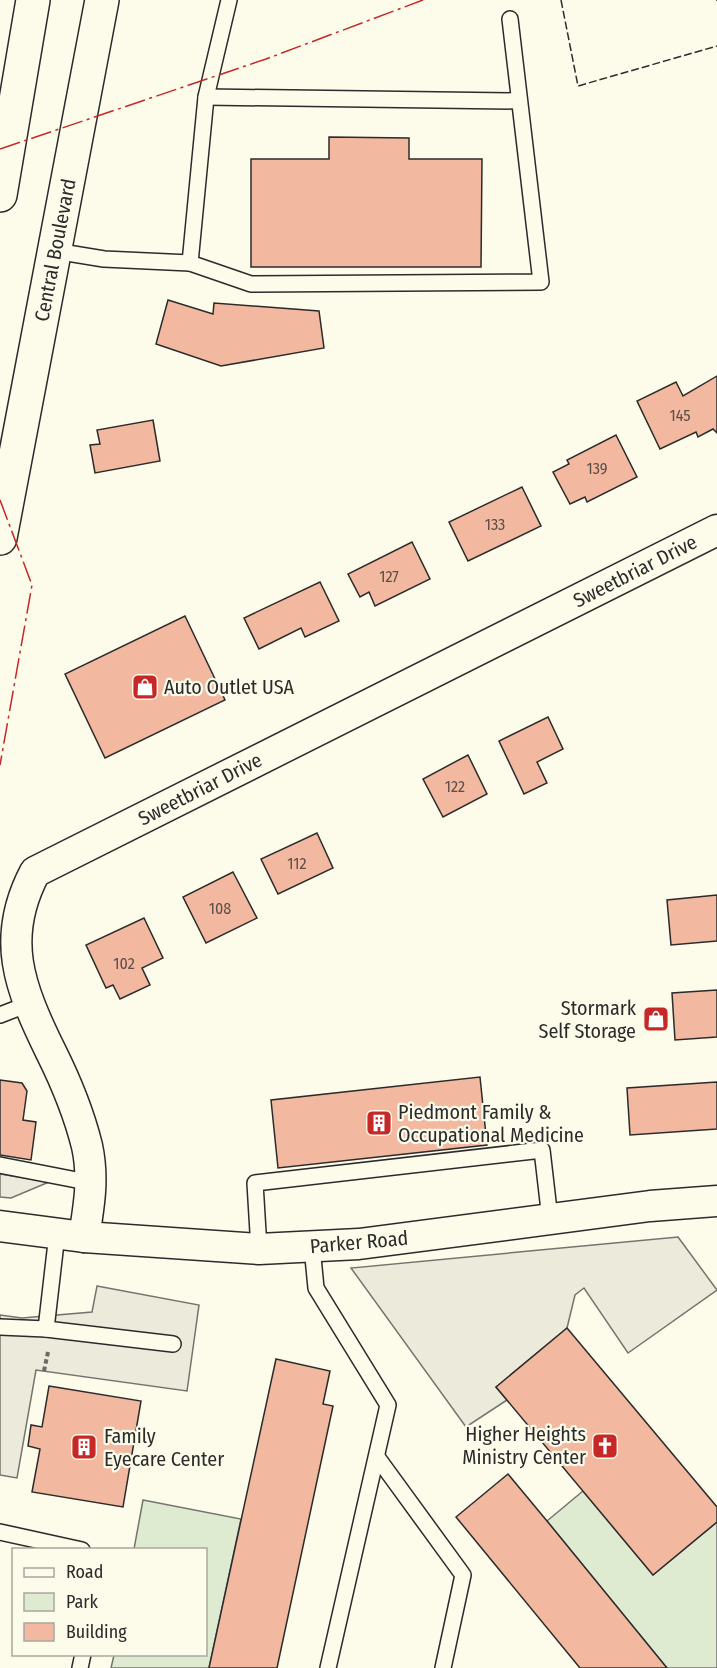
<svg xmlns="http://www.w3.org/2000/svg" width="717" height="1668" font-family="'Fira Sans Condensed',sans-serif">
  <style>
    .green { fill: #deebd1; stroke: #74746e; stroke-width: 1.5 }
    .parking { fill: #eceadb; stroke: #74746e; stroke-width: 1.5 }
    .building { fill: #f2b8a0; stroke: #2b2b2b; stroke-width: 1.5 }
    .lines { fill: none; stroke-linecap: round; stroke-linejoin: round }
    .service-casing { stroke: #2b2b2b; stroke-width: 18 }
    .minor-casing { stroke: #2b2b2b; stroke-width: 33 }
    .primary-casing { stroke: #2b2b2b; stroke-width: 36 }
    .path { stroke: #6a6964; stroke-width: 4; stroke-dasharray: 4.5 3; stroke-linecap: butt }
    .service { stroke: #fdfbea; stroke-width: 15 }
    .minor { stroke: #fdfbea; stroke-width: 30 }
    .primary { stroke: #fdfbea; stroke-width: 33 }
    .fence { stroke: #2b2b2b; stroke-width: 1.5; stroke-dasharray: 8 3; stroke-linecap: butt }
    .power { stroke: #c62828; stroke-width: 1.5; stroke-dasharray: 21 4.5 3 4.5; stroke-linecap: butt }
    .labels { text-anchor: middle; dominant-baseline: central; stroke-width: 4.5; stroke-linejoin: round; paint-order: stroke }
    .number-label { font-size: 16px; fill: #5d4e48 }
    .street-label { font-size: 20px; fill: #2b2b2b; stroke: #fdfbea }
    .poi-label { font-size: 20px; fill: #2b2b2b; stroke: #fdfbea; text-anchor: start }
  </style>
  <rect width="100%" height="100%" fill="#fdfbea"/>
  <g class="green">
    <polygon points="583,1491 653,1575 717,1522 717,1668 667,1668 547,1521"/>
    <polygon points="143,1500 241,1519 209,1668 111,1668 114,1655 206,1654 206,1550 134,1549"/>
  </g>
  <g class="parking">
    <polygon points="0,1174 49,1182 11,1198 0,1197"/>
    <polygon points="678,1237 717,1290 628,1353 584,1288 575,1295 567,1328 496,1387 507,1400 466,1427 351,1268"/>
    <polygon points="97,1286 199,1305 187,1391 36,1370 17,1478 0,1475 0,1315 22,1318 92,1312"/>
  </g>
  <g class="building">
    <polygon points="329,137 409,138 409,159 482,159 481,267 251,267 251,159 329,159"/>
    <polygon points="168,300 213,314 214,303 319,311 324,348 221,366 156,344"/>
    <polygon points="717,376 717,433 713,429 698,437 696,432 660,449 637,401 676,382 683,396"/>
    <polygon points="153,420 160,461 95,473 90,445 100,444 97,430"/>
    <polygon points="616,435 637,477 587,502 585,497 570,504 553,472 569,464 567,460"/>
    <polygon points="522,487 541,526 468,561 449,522"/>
    <polygon points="412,542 430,579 375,606 369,592 360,597 348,574"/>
    <polygon points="320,582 339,621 305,637 301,628 259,649 244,618"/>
    <polygon points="185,616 225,700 105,758 65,674"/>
    <polygon points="548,717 563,749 537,762 547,783 524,794 499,741"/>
    <polygon points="468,755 487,794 443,817 423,779"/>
    <polygon points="317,833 333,868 278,894 261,859"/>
    <polygon points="233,872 257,918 206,943 183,897"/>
    <polygon points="717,895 717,941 671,945 667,900"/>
    <polygon points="144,918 163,958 142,968 150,985 120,999 113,985 106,988 86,945"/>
    <polygon points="717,990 717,1037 675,1040 672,993"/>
    <polygon points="480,1077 487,1145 278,1168 271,1100"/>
    <polygon points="0,1080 22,1083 27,1091 23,1120 36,1122 31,1160 0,1155"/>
    <polygon points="717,1082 717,1129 630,1135 627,1088"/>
    <polygon points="567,1328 717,1507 717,1522 653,1575 496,1387"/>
    <polygon points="276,1359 330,1371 323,1404 333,1406 277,1668 209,1668"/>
    <polygon points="49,1386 141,1401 123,1507 32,1492 40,1449 28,1446 31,1425 42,1427"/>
    <polygon points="508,1474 547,1521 667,1668 580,1668 456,1517"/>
  </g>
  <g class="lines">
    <defs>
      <g id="service">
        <polyline points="206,97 519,101"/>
        <polyline points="55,251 104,259 190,263 206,97 229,0"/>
        <polyline points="190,263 251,284 541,282 510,19"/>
        <polyline points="0,1015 26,1005"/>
        <polyline points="0,1165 92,1183"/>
        <polyline points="312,1247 316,1288 388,1405 328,1668"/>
        <polyline points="259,1249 255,1183 542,1150 550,1219"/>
        <polyline points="0,1327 46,1329 57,1234"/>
        <polyline points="46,1329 173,1344"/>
        <polyline points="377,1457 463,1575 443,1668"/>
        <polyline points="0,1532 82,1550"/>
        <polyline points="80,1668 83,1654"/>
      </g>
      <g id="minor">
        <polyline points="0,1226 84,1237 259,1249 359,1244 650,1206 717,1201"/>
        <path d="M84,1237C89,1206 94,1178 87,1146C79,1114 66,1082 51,1052C19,987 0,938 35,872L717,530"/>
      </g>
      <g id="primary">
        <polyline points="0,195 33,0"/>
        <polyline points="0,538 102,0"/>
      </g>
    </defs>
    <use href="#service" class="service-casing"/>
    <use href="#minor" class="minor-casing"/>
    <use href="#primary" class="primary-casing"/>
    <polyline class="path" points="44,1371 48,1352"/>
    <use href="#service" class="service"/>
    <use href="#minor" class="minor"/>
    <use href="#primary" class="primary"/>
    <g class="fence">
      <polyline points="561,0 578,86 717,46"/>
      <polyline points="717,0 717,1"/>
    </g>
    <g class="power">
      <polyline points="0,149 266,59 423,0"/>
      <polyline points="0,500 32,585 0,765"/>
    </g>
  </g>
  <defs>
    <symbol id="shop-square" viewBox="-11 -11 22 22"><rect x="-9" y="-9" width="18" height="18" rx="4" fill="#c62828" stroke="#fdfbea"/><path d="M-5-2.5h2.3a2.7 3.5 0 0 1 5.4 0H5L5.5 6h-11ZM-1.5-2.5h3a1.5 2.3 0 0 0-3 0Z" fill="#fff"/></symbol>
    <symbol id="building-square" viewBox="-11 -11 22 22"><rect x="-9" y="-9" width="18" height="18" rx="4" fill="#c62828" stroke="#fdfbea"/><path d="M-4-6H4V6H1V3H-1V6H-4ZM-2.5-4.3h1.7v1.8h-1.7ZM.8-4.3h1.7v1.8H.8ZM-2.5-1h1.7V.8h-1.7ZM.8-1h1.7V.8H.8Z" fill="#fff"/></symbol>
    <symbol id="church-square" viewBox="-11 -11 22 22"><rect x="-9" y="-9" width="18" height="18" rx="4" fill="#c62828" stroke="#fdfbea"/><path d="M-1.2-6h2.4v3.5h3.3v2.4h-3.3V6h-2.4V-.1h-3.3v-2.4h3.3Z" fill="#fff"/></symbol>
  </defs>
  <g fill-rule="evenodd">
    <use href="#shop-square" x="130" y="672" width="30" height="30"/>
    <use href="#shop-square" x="641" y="1004" width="30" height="30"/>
    <use href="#building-square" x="364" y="1108" width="30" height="30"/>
    <use href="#church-square" x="590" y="1431" width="30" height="30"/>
    <use href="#building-square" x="69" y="1432" width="30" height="30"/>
  </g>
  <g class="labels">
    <g class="number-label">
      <text x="680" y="415">145</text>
      <text x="597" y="468">139</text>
      <text x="495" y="524">133</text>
      <text x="389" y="576">127</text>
      <text x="455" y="786">122</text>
      <text x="297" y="863">112</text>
      <text x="220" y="908">108</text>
      <text x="124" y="963">102</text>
    </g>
    <g class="street-label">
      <text transform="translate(55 250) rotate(-79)">Central Boulevard</text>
      <text transform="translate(635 571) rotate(-27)">Sweetbriar Drive</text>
      <text transform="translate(200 789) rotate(-27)">Sweetbriar Drive</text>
      <text transform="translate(359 1242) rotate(-5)">Parker Road</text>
    </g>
    <g class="poi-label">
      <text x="164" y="687">Auto Outlet USA</text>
      <text x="636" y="1008" text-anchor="end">Stormark<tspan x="636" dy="23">Self Storage</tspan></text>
      <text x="398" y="1112">Piedmont Family &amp;<tspan x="398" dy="23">Occupational Medicine</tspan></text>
      <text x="586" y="1434" text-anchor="end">Higher Heights<tspan x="586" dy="23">Ministry Center</tspan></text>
      <text x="104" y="1436">Family<tspan x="104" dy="23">Eyecare Center</tspan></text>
    </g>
  </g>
  <rect x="12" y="1548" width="195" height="108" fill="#fdfbea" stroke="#a9a89e" stroke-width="1.5"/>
  <rect x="24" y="1568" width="30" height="9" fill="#fdfbea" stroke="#a9a89e" stroke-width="1.5"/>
  <text x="66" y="1578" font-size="18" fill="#2b2b2b">Road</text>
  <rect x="24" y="1593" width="30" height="18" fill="#deebd1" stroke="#a9a89e" stroke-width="1.5"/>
  <text x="66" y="1608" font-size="18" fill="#2b2b2b">Park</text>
  <rect x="24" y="1623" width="30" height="18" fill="#f2b8a0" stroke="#a9a89e" stroke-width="1.5"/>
  <text x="66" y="1638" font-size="18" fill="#2b2b2b">Building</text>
</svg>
